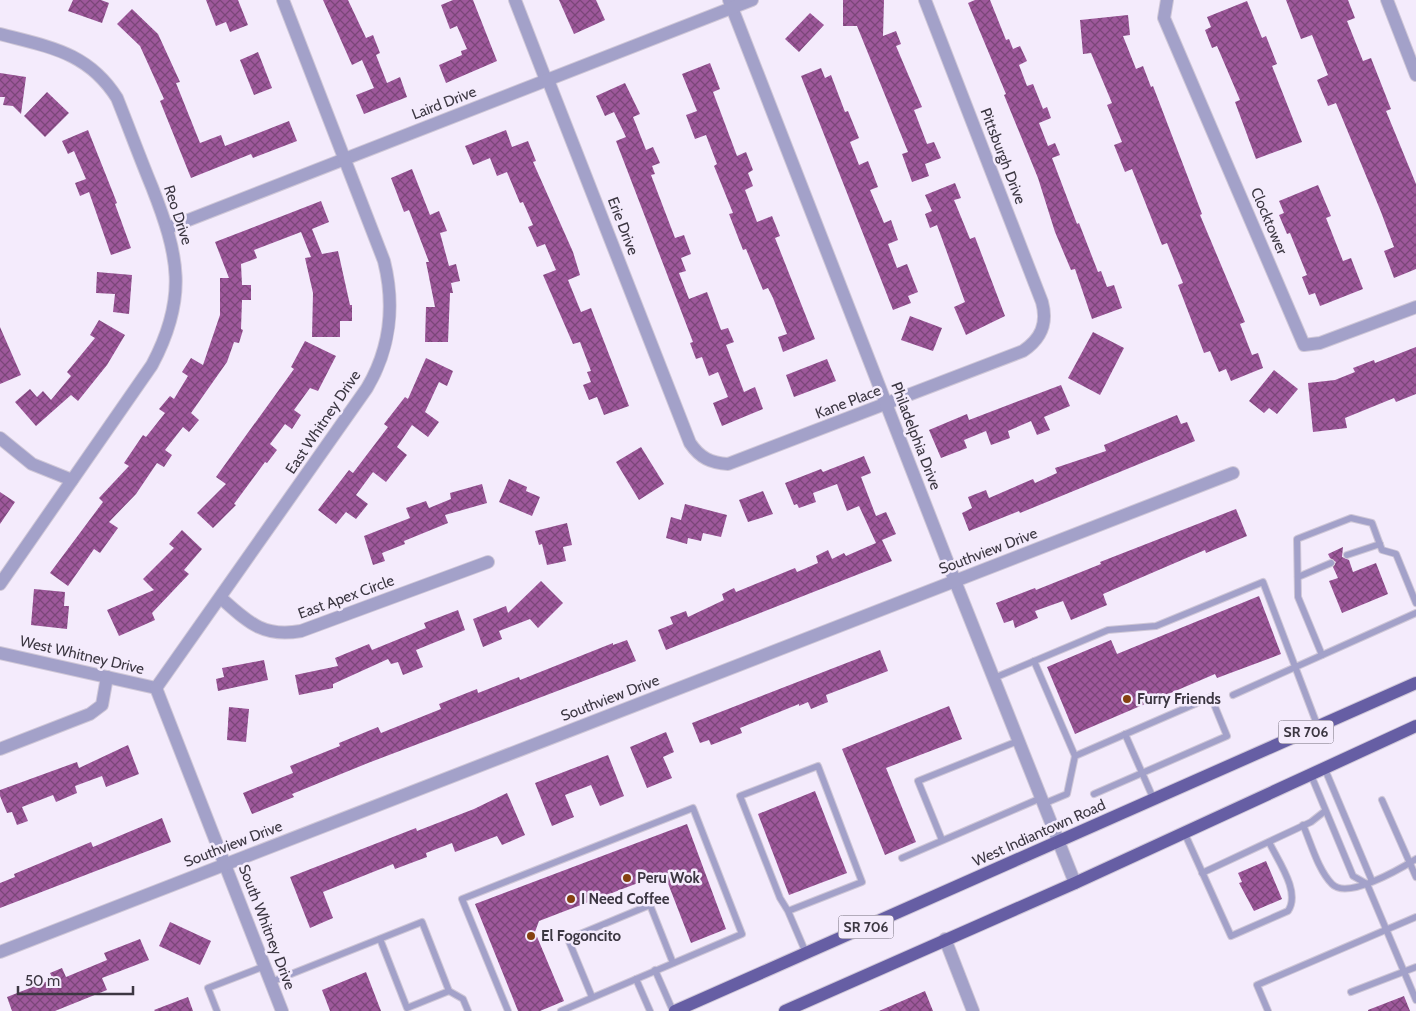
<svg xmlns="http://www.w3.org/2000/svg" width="1416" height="1011" font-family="Cabin,sans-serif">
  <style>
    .building { fill: url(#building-cross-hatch) }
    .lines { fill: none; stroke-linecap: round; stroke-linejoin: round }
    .service-casing { stroke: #cfc7d7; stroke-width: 8 }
    .minor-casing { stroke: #cfc7d7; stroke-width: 14 }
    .primary-casing { stroke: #cfc7d7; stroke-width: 14 }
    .service { stroke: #a3a1c9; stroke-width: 6 }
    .minor { stroke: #a3a1c9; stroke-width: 12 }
    .primary { stroke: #665ea4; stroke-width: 12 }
    .poi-dot { fill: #844110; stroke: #f4ebfc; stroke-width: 2 }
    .labels { text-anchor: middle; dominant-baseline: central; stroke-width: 5; stroke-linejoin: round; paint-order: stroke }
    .shield { fill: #f4ebfc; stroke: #736d7a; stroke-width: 1 }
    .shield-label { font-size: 14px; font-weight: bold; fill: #3c3742 }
    .street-label { font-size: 15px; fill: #3c3742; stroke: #f4ebfc }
    .poi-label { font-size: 15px; font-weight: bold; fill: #3c3742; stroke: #f4ebfc; text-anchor: start }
  </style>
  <defs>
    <pattern id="building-cross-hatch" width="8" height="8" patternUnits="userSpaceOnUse" patternTransform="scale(1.25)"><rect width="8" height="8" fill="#9e589b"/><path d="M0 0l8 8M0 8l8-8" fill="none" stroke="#7b4679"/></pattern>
  </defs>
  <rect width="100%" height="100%" fill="#f4ebfc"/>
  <g class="building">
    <polygon points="73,0 101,0 109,3 102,23 68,11"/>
    <polygon points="206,0 238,0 248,25 230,32 226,22 216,26"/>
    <polygon points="323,0 348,0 366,38 373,35 380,53 376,55 387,83 400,77 407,97 364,114 356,95 374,88 362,60 352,65"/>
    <polygon points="453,0 473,0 497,61 446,83 439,65 462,55 461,51 467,49 457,26 450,29 441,5"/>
    <polygon points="559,0 596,0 605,20 574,34"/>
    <polygon points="843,0 884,0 883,36 896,31 901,44 896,46 922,107 914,110 927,144 934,142 941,158 925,164 929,176 912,182 902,154 908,152 857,26 843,26"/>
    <polygon points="975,0 990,0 1006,40 1009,39 1013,49 1020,46 1027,61 1019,65 1027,86 1033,84 1043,109 1047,107 1051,118 1039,123 1048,146 1055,143 1060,155 1052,158 1077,224 1079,223 1098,272 1101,271 1107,287 1114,285 1122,308 1092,319 1075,269 1071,270 1055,232 1038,178 1004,95 1006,94 968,3"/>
    <polygon points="1286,0 1348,0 1355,18 1347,21 1363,61 1371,58 1391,109 1386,111 1416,184 1416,269 1394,278 1384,251 1394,247 1381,212 1336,103 1328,106 1317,80 1328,75 1312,35 1301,39"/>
    <polygon points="1247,1 1262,38 1266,36 1277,64 1272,66 1302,142 1256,159 1235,102 1240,100 1217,46 1212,48 1205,30 1211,27 1207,17"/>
    <polygon points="132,9 158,34 180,82 176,83 200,143 221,135 225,146 289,121 297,141 253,158 251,154 191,178 160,101 164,99 140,46 117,24"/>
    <polygon points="810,13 824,25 799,52 785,39"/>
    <polygon points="1128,15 1130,35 1123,36 1136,69 1143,66 1151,87 1153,86 1202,214 1200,215 1245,322 1240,324 1252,355 1258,353 1263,368 1231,381 1226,369 1219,372 1210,351 1204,353 1178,285 1183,283 1167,243 1162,245 1132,169 1125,172 1114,145 1122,142 1107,105 1112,103 1091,53 1083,54 1080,20"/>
    <polygon points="258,52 272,88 254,95 240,60"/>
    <polygon points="710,63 720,89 713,92 737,156 746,152 753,170 748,173 753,186 745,190 757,222 772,216 780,236 775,238 815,339 783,352 778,337 787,334 773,298 768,288 763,290 746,249 743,250 729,214 733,213 714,166 717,164 706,135 695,139 686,115 697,111 682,74"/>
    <polygon points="821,68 825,78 831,75 845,112 848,111 859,138 850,142 859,165 868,161 878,187 870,190 884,223 891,220 898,240 888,244 897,268 907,264 918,292 908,296 911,303 893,310 801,76"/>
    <polygon points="0,73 26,77 21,114 13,106 3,105 5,97 0,97"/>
    <polygon points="625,83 640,114 633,117 646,150 653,147 660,163 652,166 655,174 651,175 675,238 684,235 691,254 681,258 686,271 679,273 689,299 707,292 721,330 728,328 734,342 726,345 744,392 755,387 763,409 722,426 713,403 728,397 718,372 709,376 702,357 696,359 690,343 693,342 616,141 626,137 614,112 605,116 596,96"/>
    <polygon points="47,92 69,113 45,137 24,116"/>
    <polygon points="88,130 117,203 115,204 131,248 111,255 89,192 80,196 75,183 86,179 74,151 68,154 62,141"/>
    <polygon points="506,130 512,147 528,141 536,161 533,162 573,252 580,275 568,280 581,312 591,308 629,406 604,415 597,397 589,400 583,385 591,382 587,372 591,371 580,342 573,344 543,275 556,270 545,244 537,247 528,227 533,225 523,202 520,203 507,172 497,176 490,158 473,165 465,146"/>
    <polygon points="412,169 430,215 439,211 447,231 440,233 449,266 456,264 460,281 451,283 453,293 450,293 448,342 425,342 426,307 435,307 426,262 429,262 409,210 404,212 391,178"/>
    <polygon points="955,183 961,198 954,200 970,239 975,237 1005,316 966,335 954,307 965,302 937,225 930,228 925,214 932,211 925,195"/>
    <polygon points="1318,185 1331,216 1326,218 1343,261 1351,258 1363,289 1320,306 1315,293 1309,295 1302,277 1307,275 1290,233 1287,234 1279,215 1284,213 1279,201"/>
    <polygon points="321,201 329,222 312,229 322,254 338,251 350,305 352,305 352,321 340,321 340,337 312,337 313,293 305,258 311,257 301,232 254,250 257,258 241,264 242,285 251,285 251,300 242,300 241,329 243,330 239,343 234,342 227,362 191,413 199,420 189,432 183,427 165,450 172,455 164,467 157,463 136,494 109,522 118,528 100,553 94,549 68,586 50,573 103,502 99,498 129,466 124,463 143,435 146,437 165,413 159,409 170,396 174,399 188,376 182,372 191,358 203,365 220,315 220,278 229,278 215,242"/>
    <polygon points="97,272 132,275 129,314 113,312 115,294 96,293"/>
    <polygon points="910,316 942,328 933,351 901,340"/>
    <polygon points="99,320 125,335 107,365 78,401 71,395 36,426 15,402 30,389 37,397 43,391 51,400 71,376 67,372 95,338 90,335"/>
    <polygon points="0,327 21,375 0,384"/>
    <polygon points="1093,332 1124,348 1100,395 1068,378"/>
    <polygon points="305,341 336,356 318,391 310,388 294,410 301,415 292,429 285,424 270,444 277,450 267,463 265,462 234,504 236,505 213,528 197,513 226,484 216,477 294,369 291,367"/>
    <polygon points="1416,347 1416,394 1396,402 1394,398 1345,418 1347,428 1313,432 1308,383 1335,380 1355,372 1353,368 1374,360 1375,363"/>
    <polygon points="426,358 453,371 447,386 439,382 425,412 439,422 428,437 412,425 397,447 407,455 386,482 373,472 356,495 368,504 356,519 346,512 336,524 318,510 349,470 353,473 388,427 384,424 405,397 408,399"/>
    <polygon points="827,359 836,381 794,397 786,375"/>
    <polygon points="1274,370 1298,389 1277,414 1269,408 1264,413 1249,401"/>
    <polygon points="1061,385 1070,406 1044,417 1050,430 1037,435 1031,421 1008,431 1010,438 991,445 986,431 964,440 967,448 941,458 929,430 967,414 969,420"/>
    <polygon points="1177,415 1181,424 1187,422 1195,441 1020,513 1019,511 969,531 962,513 972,508 968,497 986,490 989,498 1033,479 1035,483 1057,473 1055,468 1106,451 1104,445"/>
    <polygon points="641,447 664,484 639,500 616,462"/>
    <polygon points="864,456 871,473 861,477 876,516 886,512 896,534 882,540 892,561 666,650 658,630 673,624 670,617 686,611 688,617 724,600 722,594 734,588 736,592 795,568 797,572 818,563 816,556 828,550 832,559 844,553 846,556 876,543 859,506 847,511 837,484 813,493 816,502 799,508 797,504 794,505 785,483 821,469 823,472"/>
    <polygon points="509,479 527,487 526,491 540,497 532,516 499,502"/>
    <polygon points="482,484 487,503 445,515 448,523 404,541 405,544 382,553 385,561 373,565 364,536 410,518 406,508 426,501 429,508 451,499 450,493"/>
    <polygon points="763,491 773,514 748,522 739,500"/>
    <polygon points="0,492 15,502 0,524"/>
    <polygon points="685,504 727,515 721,537 703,533 701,541 688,538 687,544 666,538 671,517 681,520"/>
    <polygon points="1236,509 1247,536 1206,553 1205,550 1103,594 1107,605 1071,620 1063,601 1035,611 1038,618 1015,628 1013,620 1004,623 996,603 1035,588 1036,590 1101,564 1100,562"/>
    <polygon points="567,523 572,545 563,547 566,561 547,565 542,544 539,545 535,531"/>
    <polygon points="182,530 202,549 184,570 189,574 152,613 155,620 119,636 107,610 154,590 143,579 174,548 169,544"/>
    <polygon points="1343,547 1342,557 1349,560 1353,572 1376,563 1388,594 1342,613 1329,581 1338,578 1333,567 1336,562 1330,558 1328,554"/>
    <polygon points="541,581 563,603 538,628 530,619 499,631 502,639 483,647 473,619 506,606 508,613"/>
    <polygon points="34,589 65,592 64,606 69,606 67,629 31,625"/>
    <polygon points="1259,596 1281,654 1217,678 1215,674 1075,734 1047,667 1111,640 1117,654"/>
    <polygon points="458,610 465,630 416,650 423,667 403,675 398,662 391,664 388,659 333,684 333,688 299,695 295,675 338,666 335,658 369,644 372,650 426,628 424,623"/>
    <polygon points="627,640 636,661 368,763 292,794 294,797 252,814 243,793 293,773 290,766 340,746 339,743 378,727 381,733 441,709 439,704 477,689 478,693 519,677 520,680 613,643 613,645"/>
    <polygon points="880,650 888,671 826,695 828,702 811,709 808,702 799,706 799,704 740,728 742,733 711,745 709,740 700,743 692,723"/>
    <polygon points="264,660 268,680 218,691 216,679 224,677 222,668"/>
    <polygon points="949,706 962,739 886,768 916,842 885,855 842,749"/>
    <polygon points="229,707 249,709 246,742 227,740"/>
    <polygon points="666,732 674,752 663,757 672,778 647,788 630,747"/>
    <polygon points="128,745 139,774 106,787 102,776 75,786 77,793 56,802 53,795 22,807 28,821 17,825 12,812 7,813 0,796 0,790 77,762 79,768"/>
    <polygon points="608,755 624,796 600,806 591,785 565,795 574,817 552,826 535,783"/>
    <polygon points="815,791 847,873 789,895 758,814"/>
    <polygon points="507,793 525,835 502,845 497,836 455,852 452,843 426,853 427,857 395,869 393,864 323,892 333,918 310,928 290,877 416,828 417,831 474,809"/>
    <polygon points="162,818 171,842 0,908 0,883 15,877 14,874 91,842 93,847"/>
    <polygon points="687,824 726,929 691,943 664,873 539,921 535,932 564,1001 540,1011 518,1011 475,904"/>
    <polygon points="1266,861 1282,899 1254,911 1239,883 1242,882 1238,873"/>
    <polygon points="170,922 211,941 200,965 159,946"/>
    <polygon points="140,939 149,960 102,978 107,990 55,1011 12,1011 7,997 53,979 50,973 62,968 66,977 107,960 104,953"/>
    <polygon points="366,972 381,1011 330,1011 322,990"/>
    <polygon points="925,991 933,1011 879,1011"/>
    <polygon points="1404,996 1410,1011 1368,1011 1368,1010"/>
    <polygon points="188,997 193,1011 155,1011 154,1010"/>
  </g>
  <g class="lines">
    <defs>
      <g id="service">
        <polyline points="1347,555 1380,544"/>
        <polyline points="1298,577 1331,563"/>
        <polyline points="1322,655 1298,597 1297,539 1351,518 1372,523 1382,550 1396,554 1416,603"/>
        <polyline points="1034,661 1075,756"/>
        <polyline points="994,678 1108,630 1156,626 1263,582 1318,727"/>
        <polyline points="1233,695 1416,613"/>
        <polyline points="1125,734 1154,800"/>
        <polyline points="1324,767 1372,881"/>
        <polyline points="1311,775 1353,876 1367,884 1416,1000"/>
        <polyline points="1382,800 1416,877"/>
        <polyline points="1043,804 1067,794 1075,756 1211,697 1227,736 1094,794"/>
        <path d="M1303,825C1311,843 1318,870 1332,884C1347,900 1400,869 1416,859"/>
        <path d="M1184,832L1231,936L1288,911C1301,892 1278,861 1269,842"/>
        <polyline points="942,840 918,781 1018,741"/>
        <polyline points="902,858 1041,798"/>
        <polyline points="1202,873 1311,822 1325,811"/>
        <polyline points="788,911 862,882 818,766 740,796 780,898 788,911 806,953"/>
        <polyline points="380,939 407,1008 449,991"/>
        <polyline points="655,970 673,1011"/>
        <polyline points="636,979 650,1011"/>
        <polyline points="271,982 422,922 449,991 463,999 468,1011"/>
        <polyline points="1351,992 1416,967"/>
        <polyline points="592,997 568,939 650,905 673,963"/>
        <polyline points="217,1011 208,988 265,966"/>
        <polyline points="508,1011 462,899 693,808 742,934 561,1011"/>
        <polyline points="1268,1011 1257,985 1416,917"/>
      </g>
      <g id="minor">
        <path d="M515,0L544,75L548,80L690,443C700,458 711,463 728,464L1023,351C1041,339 1048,324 1042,302L925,0"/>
        <polyline points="729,0 955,581 1075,883"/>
        <polyline points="1167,0 1164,18 1304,345 1320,343 1416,307"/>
        <polyline points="1387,0 1416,75"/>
        <path d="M0,34C49,47 88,52 117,98C129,128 140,158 152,187C179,256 188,297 152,365L0,584"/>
        <polyline points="168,228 752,0"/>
        <polyline points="0,438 32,464 72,480"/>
        <path d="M221,598C248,622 263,638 301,631L488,562"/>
        <polyline points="0,653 156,688"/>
        <path d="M156,688L367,388C390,349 395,305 384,261L283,0"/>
        <polyline points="156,688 282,1011"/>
        <polyline points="0,749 90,714 102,705 107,677"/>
        <polyline points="945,939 973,1011"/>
        <polyline points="0,952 1233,473"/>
      </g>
      <g id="primary">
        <polyline points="675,1011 1416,683"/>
        <polyline points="785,1011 1075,883 1416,726"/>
      </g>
    </defs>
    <use href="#service" class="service-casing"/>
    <use href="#minor" class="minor-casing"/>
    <use href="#primary" class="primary-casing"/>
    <use href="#service" class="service"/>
    <use href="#minor" class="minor"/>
    <use href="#primary" class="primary"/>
  </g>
  <g class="poi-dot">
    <circle cx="1127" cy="699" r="5"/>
    <circle cx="627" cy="878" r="5"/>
    <circle cx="571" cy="899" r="5"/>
    <circle cx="531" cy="936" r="5"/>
  </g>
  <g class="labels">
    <g class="shield">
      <rect x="1278.5" y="720.5" width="55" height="23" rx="4"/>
      <rect x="838.5" y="915.5" width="55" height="23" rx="4"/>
    </g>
    <g class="shield-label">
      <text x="1306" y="732">SR 706</text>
      <text x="866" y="927">SR 706</text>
    </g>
    <g class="street-label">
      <text transform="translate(444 103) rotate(-21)">Laird Drive</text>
      <text transform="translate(1003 156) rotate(69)">Pittsburgh Drive</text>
      <text transform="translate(178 215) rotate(72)">Reo Drive</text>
      <text transform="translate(1269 221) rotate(67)">Clocktower</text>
      <text transform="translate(623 226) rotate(69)">Erie Drive</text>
      <text transform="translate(848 402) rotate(-21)">Kane Place</text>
      <text transform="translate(323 422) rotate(-56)">East Whitney Drive</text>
      <text transform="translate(916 436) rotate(69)">Philadelphia Drive</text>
      <text transform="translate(988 551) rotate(-21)">Southview Drive</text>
      <text transform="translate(346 597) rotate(-20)">East Apex Circle</text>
      <text transform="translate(82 655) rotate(13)">West Whitney Drive</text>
      <text transform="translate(610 698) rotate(-21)">Southview Drive</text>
      <text transform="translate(1039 833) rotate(-24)">West Indiantown Road</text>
      <text transform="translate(233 844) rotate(-21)">Southview Drive</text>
      <text transform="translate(267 927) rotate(69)">South Whitney Drive</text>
    </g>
    <g class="poi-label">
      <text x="1137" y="699">Furry Friends</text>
      <text x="637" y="878">Peru Wok</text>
      <text x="581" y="899">I Need Coffee</text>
      <text x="541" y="936">El Fogoncito</text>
    </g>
  </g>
  <path d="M18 986v8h115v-8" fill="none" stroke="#3c3742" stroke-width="2.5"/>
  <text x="25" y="986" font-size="15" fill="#3c3742" stroke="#f4ebfc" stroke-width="4" paint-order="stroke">50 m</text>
</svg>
